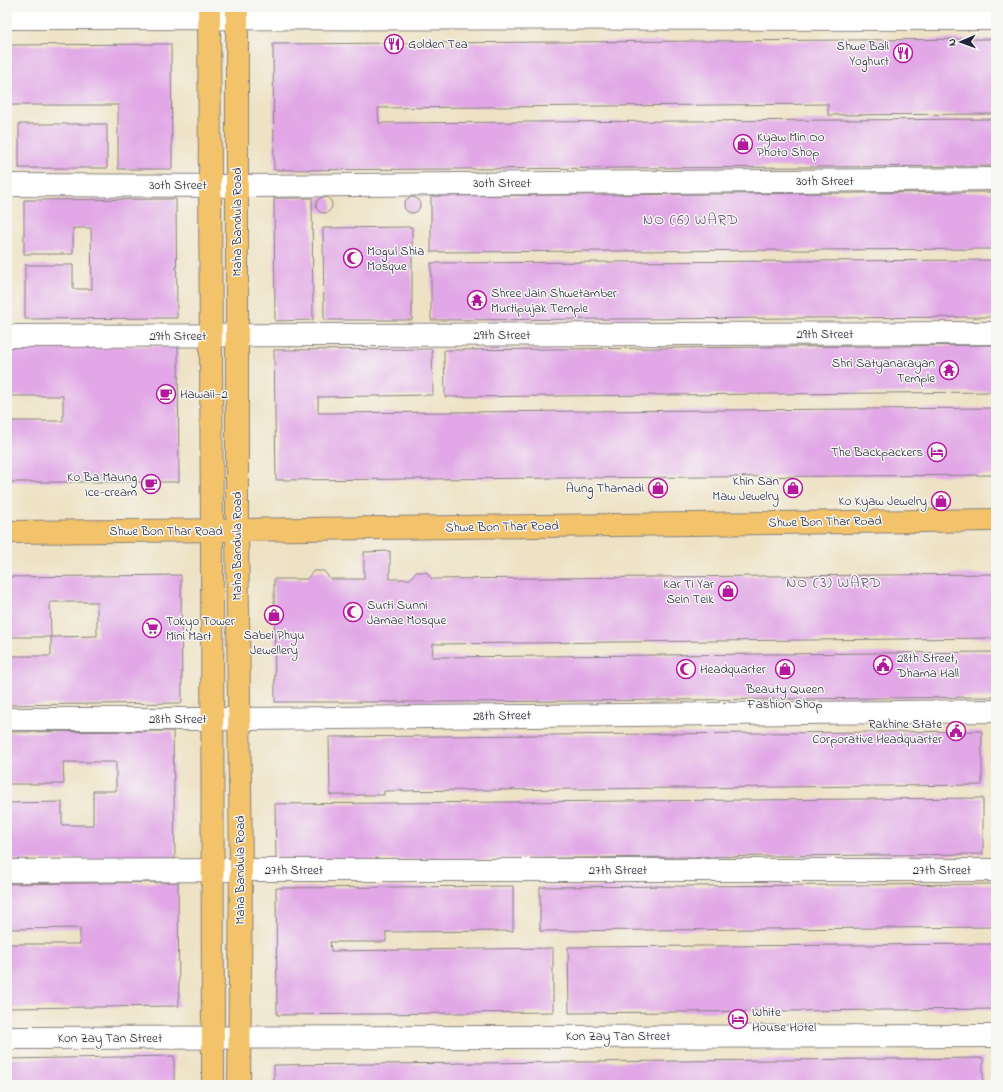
<svg xmlns="http://www.w3.org/2000/svg" width="1003" height="1092" font-family="'Indie Flower',sans-serif">
  <style>
    .building { fill: #e1a7e6 }
    .lines { fill: none; stroke-linecap: round; stroke-linejoin: round }
    .minor-casing { stroke: #888280; stroke-width: 24 }
    .major-casing { stroke: #888280; stroke-width: 24 }
    .minor { stroke: #fff; stroke-width: 22 }
    .major { stroke: #f2c36a; stroke-width: 22 }
    .labels { text-anchor: middle; dominant-baseline: central; stroke-width: 3; stroke-linejoin: round; paint-order: stroke }
    .poi-label { font-size: 13px; fill: #22223b; stroke: #f6f6f2; text-anchor: start }
    .street-label { font-size: 13px; fill: #22223b; stroke: #f6f6f2 }
    .quarter-label { font-size: 15px; letter-spacing: 1px; fill: #655177; stroke: #f6f6f2 }
  </style>
  <rect width="100%" height="100%" fill="#f6f6f2"/>
  <filter id="ink" filterUnits="userSpaceOnUse"><feTurbulence type="fractalNoise" baseFrequency=".025" numOctaves="2"/><feDisplacementMap in="SourceGraphic" scale="8" xChannelSelector="R" yChannelSelector="G"/><feConvolveMatrix kernelMatrix="1 2 1 2 8 2 1 2 1" color-interpolation-filters="sRGB"/></filter>
  <filter id="wash" filterUnits="userSpaceOnUse"><feTurbulence type="fractalNoise" baseFrequency=".012" numOctaves="4" result="noise"/><feDisplacementMap in="SourceGraphic" scale="16" xChannelSelector="R" yChannelSelector="G"/><feGaussianBlur stdDeviation="0.9" result="paint"/><feColorMatrix in="noise" values="0 0 0 0 0 0 0 0 0 0 0 0 0 0 0 0 0 1.4 0 .05"/><feComposite in="paint" operator="in"/></filter>
  <g filter="url(#wash)">
    <rect width="100%" height="100%" fill="#eee2c4"/>
    <g id="blocks">
      <g class="building">
        <polygon points="996,39 996,114 828,115 828,104 378,108 379,123 996,119 996,166 274,170 273,44"/>
        <polygon points="171,44 172,169 118,169 118,105 7,105 7,45"/>
        <rect x="19" y="124" width="88" height="44"/>
        <polygon points="996,192 996,249 431,252 431,196"/>
        <circle cx="412" cy="205" r="8"/>
        <circle cx="324" cy="205" r="8"/>
        <rect x="7" y="198" width="2" height="53"/>
        <polygon points="274,198 312,198 313,320 275,321"/>
        <polygon points="176,199 177,318 25,319 25,265 73,265 73,289 92,289 91,228 73,228 73,254 24,254 24,200"/>
        <polygon points="412,227 412,320 324,320 323,228"/>
        <polygon points="996,260 996,317 431,320 431,263"/>
        <polygon points="996,345 996,392 445,397 444,350"/>
        <polygon points="7,346 178,346 179,482 7,482 7,421 63,421 63,396 7,396"/>
        <polygon points="432,349 433,395 318,397 318,413 996,408 996,475 276,480 274,350"/>
        <polygon points="390,551 390,579 410,579 416,572 426,572 432,579 996,574 996,638 433,644 432,657 996,652 996,697 465,702 275,702 274,579 307,579 313,571 324,571 330,579 364,579 364,552"/>
        <polygon points="181,575 182,703 7,705 7,656 51,656 51,637 97,636 97,602 50,602 51,637 7,637 7,577"/>
        <polygon points="173,731 175,859 7,861 7,803 62,802 62,825 93,825 93,791 116,791 116,762 63,762 64,784 7,784 7,732"/>
        <polygon points="982,731 982,785 384,791 384,795 330,795 329,737"/>
        <polygon points="983,798 983,854 276,861 275,804"/>
        <polygon points="178,882 179,1006 7,1008 7,944 80,944 80,928 7,929 7,884"/>
        <polygon points="996,884 996,927 540,931 540,887"/>
        <polygon points="513,886 513,931 386,932 386,942 330,942 331,951 553,948 553,1012 277,1015 276,888"/>
        <polygon points="996,944 996,1009 569,1013 568,947"/>
        <polygon points="174,1056 174,1085 7,1085 7,1059"/>
        <polygon points="983,1058 983,1085 274,1085 274,1065"/>
      </g>
    </g>
  </g>
  <g filter="url(#ink)">
    <use href="#blocks" fill-opacity="0" stroke="#888280" stroke-width="1"/>
    <g class="lines">
      <defs>
        <g id="minor">
          <polyline points="7,18 996,19"/>
          <polyline points="7,185 237,186 996,179"/>
          <polyline points="7,336 996,333"/>
          <polyline points="7,719 239,719 996,711"/>
          <polyline points="7,871 241,870 996,870"/>
          <polyline points="7,1038 996,1036"/>
        </g>
        <g id="major">
          <polyline points="209,7 212,530 213,1085"/>
          <polyline points="237,7 237,530 241,870 239,1085"/>
          <polyline points="7,532 237,530 996,520"/>
        </g>
      </defs>
      <use href="#minor" class="minor-casing"/>
      <use href="#major" class="major-casing"/>
      <use href="#minor" class="minor"/>
      <use href="#major" class="major"/>
    </g>
  </g>
  <defs>
    <symbol id="restaurant-ring" viewBox="-11 -11 22 22"><circle r="9.5" fill="#f6f6f2" stroke="#b5179e" stroke-width="1.5"/><path d="M-5-6h1v4h1v-4h1v4h1v-4h1v5L-1.5 .5V6h-2V.5L-5-1ZM5-6V6H3V1.5H1.5Q1.5-4 5-6Z" fill="#b5179e"/></symbol>
    <symbol id="shop-ring" viewBox="-11 -11 22 22"><circle r="9.5" fill="#f6f6f2" stroke="#b5179e" stroke-width="1.5"/><path d="M-5-2.5h2.3a2.7 3.5 0 0 1 5.4 0H5L5.5 6h-11ZM-1.5-2.5h3a1.5 2.3 0 0 0-3 0Z" fill="#b5179e"/></symbol>
    <symbol id="mosque-ring" viewBox="-11 -11 22 22"><circle r="9.5" fill="#f6f6f2" stroke="#b5179e" stroke-width="1.5"/><path d="M3.5-4.9A6 6 0 1 0 3.5 4.9A5 5 0 1 1 3.5-4.9Z" fill="#b5179e"/></symbol>
    <symbol id="temple-ring" viewBox="-11 -11 22 22"><circle r="9.5" fill="#f6f6f2" stroke="#b5179e" stroke-width="1.5"/><path d="M0-6L5-2H3V0L6.5 2.5H4V6H1.5V3h-3V6H-4V2.5H-6.5L-3 0V-2H-5Z" fill="#b5179e"/></symbol>
    <symbol id="cafe-ring" viewBox="-11 -11 22 22"><circle r="9.5" fill="#f6f6f2" stroke="#b5179e" stroke-width="1.5"/><path d="M-5.5-4.5H6V0H3Q3 3.5 0 3.5H-2.5Q-5.5 3.5-5.5 0ZM3-3.2v2h1.7v-2ZM-6 4.5H4V6H-6Z" fill="#b5179e"/></symbol>
    <symbol id="hotel-ring" viewBox="-11 -11 22 22"><circle r="9.5" fill="#f6f6f2" stroke="#b5179e" stroke-width="1.5"/><path d="M-6-4.5h1.5V1H6V5H4.5V3h-9V5H-6ZM-4 0a1.8 1.8 0 1 1 3.6 0ZM.5 0V-2.5h3Q6-2.5 6 0Z" fill="#b5179e"/></symbol>
    <symbol id="supermarket-ring" viewBox="-11 -11 22 22"><circle r="9.5" fill="#f6f6f2" stroke="#b5179e" stroke-width="1.5"/><path d="M-6-5.5h2.5l.6 2H6L4.5 2H-2.5L-4.4-4H-6ZM-1.5 3.2a1.3 1.3 0 1 0 .1 0ZM3 3.2a1.3 1.3 0 1 0 .1 0Z" fill="#b5179e"/></symbol>
    <symbol id="civic-ring" viewBox="-11 -11 22 22"><circle r="9.5" fill="#f6f6f2" stroke="#b5179e" stroke-width="1.5"/><path d="M-.6-6.5H3V-4.5H.6V-3L4-1V1h2V6H-6V1h2V-1L-.6-3ZM-1.2 2.5V6h2.4V2.5Z" fill="#b5179e"/></symbol>
  </defs>
  <g fill-rule="evenodd">
    <use href="#restaurant-ring" x="383" y="33" width="22" height="22"/>
    <use href="#restaurant-ring" x="892" y="42" width="22" height="22"/>
    <use href="#shop-ring" x="732" y="133" width="22" height="22"/>
    <use href="#mosque-ring" x="342" y="247" width="22" height="22"/>
    <use href="#temple-ring" x="466" y="289" width="22" height="22"/>
    <use href="#temple-ring" x="938" y="359" width="22" height="22"/>
    <use href="#cafe-ring" x="155" y="383" width="22" height="22"/>
    <use href="#hotel-ring" x="926" y="441" width="22" height="22"/>
    <use href="#cafe-ring" x="140" y="473" width="22" height="22"/>
    <use href="#shop-ring" x="647" y="477" width="22" height="22"/>
    <use href="#shop-ring" x="782" y="477" width="22" height="22"/>
    <use href="#shop-ring" x="930" y="490" width="22" height="22"/>
    <use href="#shop-ring" x="717" y="580" width="22" height="22"/>
    <use href="#mosque-ring" x="342" y="601" width="22" height="22"/>
    <use href="#shop-ring" x="263" y="604" width="22" height="22"/>
    <use href="#supermarket-ring" x="141" y="617" width="22" height="22"/>
    <use href="#civic-ring" x="872" y="654" width="22" height="22"/>
    <use href="#mosque-ring" x="675" y="658" width="22" height="22"/>
    <use href="#shop-ring" x="774" y="658" width="22" height="22"/>
    <use href="#civic-ring" x="945" y="720" width="22" height="22"/>
    <use href="#hotel-ring" x="727" y="1008" width="22" height="22"/>
  </g>
  <g class="labels">
    <g class="poi-label">
      <text x="408" y="44">Golden Tea</text>
      <text x="889" y="46" text-anchor="end">Shwe Bali<tspan x="889" dy="15">Yoghurt</tspan></text>
      <text x="757" y="137">Kyaw Min Oo<tspan x="757" dy="15">Photo Shop</tspan></text>
      <text x="367" y="251">Mogul Shia<tspan x="367" dy="15">Mosque</tspan></text>
      <text x="491" y="293">Shree Jain Shwetamber<tspan x="491" dy="15">Murtipujak Temple</tspan></text>
      <text x="935" y="363" text-anchor="end">Shri Satyanarayan<tspan x="935" dy="15">Temple</tspan></text>
      <text x="180" y="394">Hawaii—2</text>
      <text x="923" y="452" text-anchor="end">The Backpackers</text>
      <text x="137" y="477" text-anchor="end">Ko Ba Maung<tspan x="137" dy="15">Ice-cream</tspan></text>
      <text x="779" y="481" text-anchor="end">Khin San<tspan x="779" dy="15">Maw Jewelry</tspan></text>
      <text x="644" y="488" text-anchor="end">Aung Thamadi</text>
      <text x="927" y="501" text-anchor="end">Ko Kyaw Jewelry</text>
      <text x="714" y="584" text-anchor="end">Kar Ti Yar<tspan x="714" dy="15">Sein Teik</tspan></text>
      <text x="367" y="605">Surti Sunni<tspan x="367" dy="15">Jamae Mosque</tspan></text>
      <text x="166" y="621">Tokyo Tower<tspan x="166" dy="15">Mini Mart</tspan></text>
      <text x="274" y="635" text-anchor="middle">Sabei Phyu<tspan x="274" dy="15">Jewellery</tspan></text>
      <text x="897" y="658">28th Street,<tspan x="897" dy="15">Dhama Hall</tspan></text>
      <text x="700" y="669">Headquarter</text>
      <text x="785" y="689" text-anchor="middle">Beauty Queen<tspan x="785" dy="15">Fashion Shop</tspan></text>
      <text x="942" y="724" text-anchor="end">Rakhine State<tspan x="942" dy="15">Corporative Headquarter</tspan></text>
      <text x="752" y="1012">White<tspan x="752" dy="15">House Hotel</tspan></text>
    </g>
    <g class="street-label">
      <text x="825" y="181">30th Street</text>
      <text x="502" y="183">30th Street</text>
      <text x="178" y="185">30th Street</text>
      <text transform="translate(237 222) rotate(-90)">Maha Bandula Road</text>
      <text x="825" y="334">29th Street</text>
      <text x="502" y="335">29th Street</text>
      <text x="178" y="336">29th Street</text>
      <text transform="translate(825 522) rotate(-1)">Shwe Bon Thar Road</text>
      <text transform="translate(502 527) rotate(-1)">Shwe Bon Thar Road</text>
      <text x="166" y="531">Shwe Bon Thar Road</text>
      <text transform="translate(237 546) rotate(-90)">Maha Bandula Road</text>
      <text transform="translate(502 716) rotate(-1)">28th Street</text>
      <text x="178" y="719">28th Street</text>
      <text transform="translate(240 870) rotate(-90)">Maha Bandula Road</text>
      <text x="294" y="870">27th Street</text>
      <text x="618" y="870">27th Street</text>
      <text x="942" y="870">27th Street</text>
      <text x="618" y="1036">Kon Zay Tan Street</text>
      <text x="110" y="1038">Kon Zay Tan Street</text>
    </g>
    <g class="quarter-label">
      <text x="691" y="220">NO (6) WARD</text>
      <text x="834" y="583">NO (3) WARD</text>
    </g>
  </g>
  <rect width="1003" height="1092" fill="none" stroke="#f6f6f2" stroke-width="24"/>
  <g transform="translate(961 42) rotate(268)" stroke="#f6f6f2" stroke-width="3" paint-order="stroke">
  <path d="M0-3L7 15L0 10L-7 15Z" fill="#22223b"/>
  <text y="-6" font-size="11" font-weight="bold" text-anchor="middle" fill="#22223b">N</text>
  </g>
</svg>
